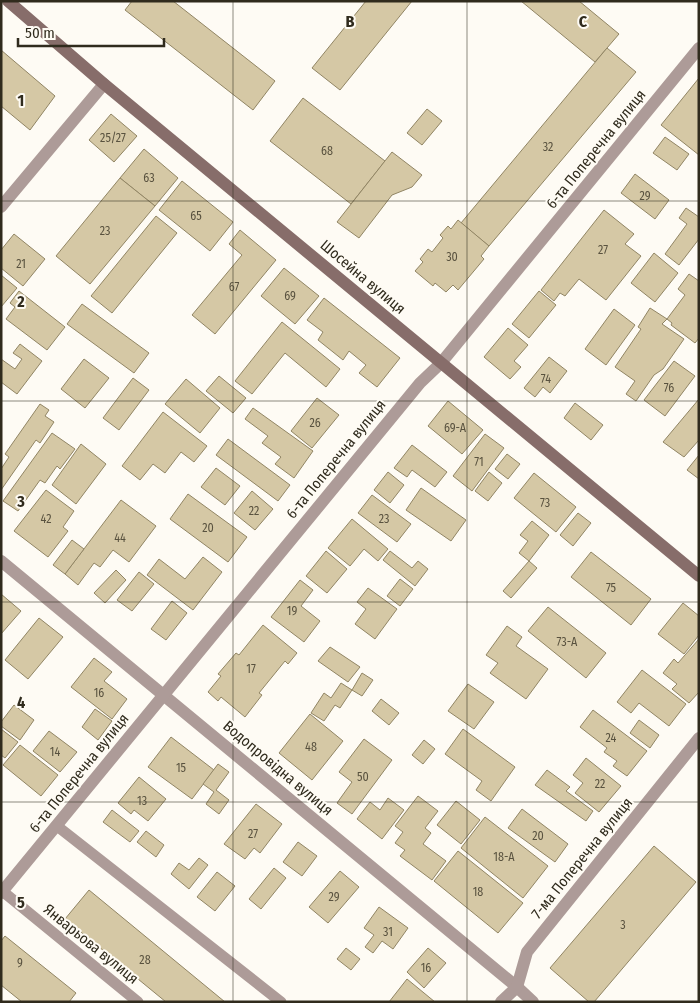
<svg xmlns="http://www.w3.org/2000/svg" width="700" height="1003" font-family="'Fira Sans Condensed',sans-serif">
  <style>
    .building { fill: #d5c8a5; stroke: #918564 }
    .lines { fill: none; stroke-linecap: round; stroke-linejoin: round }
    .lane { stroke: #ad9b98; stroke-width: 11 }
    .street { stroke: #ad9b98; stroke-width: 12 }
    .secondary { stroke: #876d6a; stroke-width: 12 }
    .grid { fill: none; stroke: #302b1d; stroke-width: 1; stroke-opacity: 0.55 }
    .labels { text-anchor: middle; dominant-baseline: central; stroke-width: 4; stroke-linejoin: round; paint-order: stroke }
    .number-label { font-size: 12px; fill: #59523f }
    .street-label { font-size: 15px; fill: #302b1d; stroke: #fefbf4 }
    .grid-label { font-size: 16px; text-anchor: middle; font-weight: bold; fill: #302b1d; stroke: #fefbf4; stroke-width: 4; stroke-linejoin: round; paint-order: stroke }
  </style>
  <rect width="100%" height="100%" fill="#fefbf4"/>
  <g class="building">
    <polygon points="132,1 173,1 275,81 253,110 125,10"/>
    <polygon points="366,1 412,1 340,90 312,68"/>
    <polygon points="521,1 579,1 619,34 595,62"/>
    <polygon points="607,48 636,72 489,246 461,223"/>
    <polygon points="1,50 55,96 30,130 1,106"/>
    <polygon points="699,78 699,155 661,125"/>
    <polygon points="303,98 385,161 351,204 270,141"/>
    <polygon points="427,109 442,121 422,145 407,133"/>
    <polygon points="111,114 137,136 114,162 89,140"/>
    <polygon points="665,137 689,154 677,170 653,153"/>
    <polygon points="144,149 178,178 155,206 120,178"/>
    <polygon points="392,152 422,175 412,187 392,195 359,238 337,222"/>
    <polygon points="635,174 669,200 655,219 621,193"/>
    <polygon points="120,178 155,206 90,284 56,256"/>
    <polygon points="182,181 233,222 210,251 159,210"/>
    <polygon points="686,208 699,217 699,239 679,265 665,254 687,224 679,218"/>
    <polygon points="604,210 634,234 625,244 641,256 606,300 579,279 565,296 560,293 554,301 541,290"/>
    <polygon points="156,216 177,233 112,313 91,296"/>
    <polygon points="458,220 489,246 481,256 484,259 458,290 453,285 446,292 435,283 433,286 415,271 423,262 420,259 428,249 432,252 443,238 440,235 448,226 451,229"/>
    <polygon points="240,230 276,260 215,334 192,315 242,255 229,244"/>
    <polygon points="14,234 45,259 23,286 1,268 1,250"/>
    <polygon points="654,253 678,273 655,302 631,283"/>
    <polygon points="284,268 319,296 295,324 261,296"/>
    <polygon points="689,274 699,281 699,338 695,343 671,325 672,323 667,319 685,295 678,289"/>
    <polygon points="1,275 17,288 1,307"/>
    <polygon points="19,291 65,327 47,350 6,319 15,307 10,303"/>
    <polygon points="539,291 556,305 529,338 512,324"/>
    <polygon points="324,298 400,358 377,387 359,373 366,365 349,351 343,360 318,340 323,332 307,320"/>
    <polygon points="82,304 149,353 134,373 67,324"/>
    <polygon points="650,308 667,319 662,324 684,339 663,369 654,375 636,401 626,394 635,381 615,367 641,329 638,327"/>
    <polygon points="614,309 635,325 606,365 585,349"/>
    <polygon points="282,322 340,369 326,387 285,353 252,394 235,381"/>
    <polygon points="508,328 528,345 514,361 521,367 510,379 484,357"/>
    <polygon points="20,344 42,361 17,394 1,382 1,359 15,369 22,359 13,353"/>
    <polygon points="549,357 567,371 550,393 543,387 535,397 524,388"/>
    <polygon points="84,359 109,378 85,408 61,389"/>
    <polygon points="674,361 695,376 665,416 644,400"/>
    <polygon points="219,376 246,398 233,413 206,391"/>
    <polygon points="133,378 149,390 119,430 103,418"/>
    <polygon points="186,379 220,408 200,433 165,404"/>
    <polygon points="317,398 339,415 312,448 291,431"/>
    <polygon points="699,399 699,440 684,457 663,442"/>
    <polygon points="448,401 483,430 462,454 428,426"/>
    <polygon points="575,403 603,425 591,440 564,418"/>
    <polygon points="40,404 49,410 45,416 54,422 40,443 36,440 1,490 1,469 9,457 5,454"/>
    <polygon points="253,408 313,451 294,478 275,464 281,457 262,443 268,436 245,419"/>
    <polygon points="163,412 207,446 194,462 181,452 165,473 153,464 140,480 122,466"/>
    <polygon points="52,433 75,449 60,469 57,466 45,483 40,480 18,511 3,501"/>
    <polygon points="485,434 504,448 472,491 453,476"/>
    <polygon points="228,439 290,485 278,501 216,455"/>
    <polygon points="81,444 106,464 76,504 52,485"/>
    <polygon points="412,445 447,472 435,487 412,470 407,477 394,468"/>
    <polygon points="507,454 520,464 508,479 495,469"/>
    <polygon points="699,455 699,479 687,470"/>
    <polygon points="216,468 240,486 225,505 201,487"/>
    <polygon points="388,472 404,485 390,503 374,490"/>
    <polygon points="489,472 502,483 488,501 475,491"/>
    <polygon points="534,473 576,507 556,532 514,498"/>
    <polygon points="421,488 466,520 451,541 406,510"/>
    <polygon points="46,490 74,511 63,527 68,531 48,557 14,531"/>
    <polygon points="252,491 273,509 255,530 234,513"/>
    <polygon points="188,494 247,537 228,562 170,519"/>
    <polygon points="372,495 411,524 397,542 358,513"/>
    <polygon points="121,500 156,526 129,562 113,550 100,567 94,563 78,585 65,574"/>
    <polygon points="578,513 591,523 573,546 560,535"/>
    <polygon points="352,519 388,549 378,561 364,549 350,566 328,548"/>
    <polygon points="532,521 549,535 529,561 519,553 528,541 520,535"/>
    <polygon points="72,540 84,549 65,574 53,565"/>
    <polygon points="326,551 347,569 327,593 306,576"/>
    <polygon points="390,551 412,568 418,561 428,569 415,586 383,560"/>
    <polygon points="591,552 651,599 631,625 571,577"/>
    <polygon points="203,557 222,572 193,610 147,575 159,559 185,579"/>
    <polygon points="529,561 537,568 511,598 503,591"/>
    <polygon points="116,570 126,580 105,603 94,593"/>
    <polygon points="139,572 154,584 132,611 117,600"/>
    <polygon points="400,579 413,589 400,606 387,596"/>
    <polygon points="300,580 313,590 301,606 320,621 304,642 271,617"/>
    <polygon points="368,588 397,609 375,639 355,624 366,609 357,602"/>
    <polygon points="1,594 21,611 1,634"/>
    <polygon points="172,601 187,613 166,640 151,629"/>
    <polygon points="683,603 699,616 699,635 684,654 658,634"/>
    <polygon points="548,607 606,653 586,678 528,631"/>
    <polygon points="39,618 63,637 28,679 5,660"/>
    <polygon points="263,625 297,653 288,664 285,661 259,693 262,695 245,717 221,697 218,701 208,692 221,676 218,674 236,653 239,655"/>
    <polygon points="507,626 522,637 516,646 548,669 526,699 490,673 498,663 486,655"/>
    <polygon points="699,639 699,692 689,703 672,689 677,684 663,673 674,659 678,663"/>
    <polygon points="330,647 360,667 348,682 318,661"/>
    <polygon points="94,658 112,672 104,681 127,699 112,719 71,687"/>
    <polygon points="642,670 686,704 669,726 639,703 631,713 617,702"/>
    <polygon points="362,673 373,680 362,696 352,690 340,708 335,705 324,721 311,713 324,693 331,698 341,683 352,690"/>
    <polygon points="468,684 494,702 474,729 448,711"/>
    <polygon points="381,699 399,713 389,725 372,711"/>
    <polygon points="14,705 34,720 20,740 1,726 1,722"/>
    <polygon points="95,709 112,721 98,740 82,727"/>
    <polygon points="593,710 647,751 627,776 613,766 617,761 604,752 607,748 580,727"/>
    <polygon points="310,714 343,741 312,780 279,753"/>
    <polygon points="639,720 659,735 650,748 630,733"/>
    <polygon points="1,729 18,742 5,758 1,755"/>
    <polygon points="463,729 515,767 491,801 476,790 482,781 445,754"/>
    <polygon points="49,731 77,752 60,772 33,751"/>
    <polygon points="171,737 214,770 192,799 148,767"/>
    <polygon points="364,739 392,760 352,814 337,803 352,782 339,772"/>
    <polygon points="424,740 435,749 423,764 412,755"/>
    <polygon points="20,745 58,775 41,796 3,765"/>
    <polygon points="586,758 621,786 599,812 575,793 583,783 573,775"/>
    <polygon points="218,764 229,772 216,790 229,800 219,814 206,804 214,792 203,784"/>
    <polygon points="547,770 570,787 566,791 593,811 586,821 535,785"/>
    <polygon points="139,777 166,799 148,821 134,810 131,814 118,803"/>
    <polygon points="418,796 438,811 425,828 431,833 423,844 446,861 432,880 400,856 405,850 395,843 403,832 395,826"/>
    <polygon points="388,798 404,810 382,839 357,819 370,802 380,810"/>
    <polygon points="456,801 480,820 461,844 437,825"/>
    <polygon points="256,804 282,824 260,853 254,848 245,859 224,844"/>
    <polygon points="522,809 568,844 555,862 508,828"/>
    <polygon points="112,810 139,831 130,842 103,822"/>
    <polygon points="485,817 548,866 523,898 461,848"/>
    <polygon points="146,831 164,845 156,857 137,842"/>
    <polygon points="298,842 317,856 302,876 283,862"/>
    <polygon points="654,846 696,882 594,1002 589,1002 550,968"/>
    <polygon points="458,851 523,903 498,933 434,881"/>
    <polygon points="199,858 208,865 189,889 171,874 179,863 189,870"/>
    <polygon points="274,868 286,878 261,909 249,899"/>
    <polygon points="340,871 359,887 328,923 309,907"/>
    <polygon points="217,872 235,886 215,911 197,897"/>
    <polygon points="89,890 225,1002 166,1002 65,919"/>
    <polygon points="379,907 408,928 393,949 382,941 373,953 365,947 374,935 364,928"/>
    <polygon points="5,936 76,993 69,1002 22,1002 1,985 1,941"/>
    <polygon points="346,948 360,959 351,970 337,959"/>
    <polygon points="428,948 446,963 424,988 407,972"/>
    <polygon points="407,979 435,1002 389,1002"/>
  </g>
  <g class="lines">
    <g class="lane">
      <polyline points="57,826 281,1002"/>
      <polyline points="1,890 138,1002"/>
    </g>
    <g class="street">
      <polyline points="1,207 104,84"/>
      <polyline points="1,561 517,987 533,1002"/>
      <polyline points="1,893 420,383 441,363 699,48"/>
      <polyline points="501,1002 517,987 527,952 699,738"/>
    </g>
    <polyline class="secondary" points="8,1 104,84 699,576"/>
  </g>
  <path class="grid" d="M233,1V1002M467,1V1002M1,201H699M1,401H699M1,602H699M1,802H699"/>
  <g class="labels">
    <g class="number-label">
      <text x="113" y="138">25/27</text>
      <text x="548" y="147">32</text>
      <text x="327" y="151">68</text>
      <text x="149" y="178">63</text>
      <text x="645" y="196">29</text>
      <text x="196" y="216">65</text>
      <text x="105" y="231">23</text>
      <text x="603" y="250">27</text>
      <text x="452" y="257">30</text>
      <text x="21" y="264">21</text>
      <text x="234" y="287">67</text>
      <text x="290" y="296">69</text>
      <text x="546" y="379">74</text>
      <text x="669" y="388">76</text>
      <text x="315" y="423">26</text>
      <text x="455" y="428">69-А</text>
      <text x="479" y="462">71</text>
      <text x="545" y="503">73</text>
      <text x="254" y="511">22</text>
      <text x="46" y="519">42</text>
      <text x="384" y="519">23</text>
      <text x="208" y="528">20</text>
      <text x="120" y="538">44</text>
      <text x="611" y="588">75</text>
      <text x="292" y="611">19</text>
      <text x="567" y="642">73-А</text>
      <text x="251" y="669">17</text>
      <text x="99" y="693">16</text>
      <text x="611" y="738">24</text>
      <text x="311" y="747">48</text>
      <text x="55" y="752">14</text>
      <text x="181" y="768">15</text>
      <text x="363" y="777">50</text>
      <text x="600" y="784">22</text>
      <text x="142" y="801">13</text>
      <text x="253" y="834">27</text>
      <text x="538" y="836">20</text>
      <text x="504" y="857">18-А</text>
      <text x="478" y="892">18</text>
      <text x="334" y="897">29</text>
      <text x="623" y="925">3</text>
      <text x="388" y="932">31</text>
      <text x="145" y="960">28</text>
      <text x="20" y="963">9</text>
      <text x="426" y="968">16</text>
    </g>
    <g class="street-label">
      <text transform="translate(596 149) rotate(-51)">6-та Поперечна вулиця</text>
      <text transform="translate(363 277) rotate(40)">Шосейна вулиця</text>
      <text transform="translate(336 459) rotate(-51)">6-та Поперечна вулиця</text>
      <text transform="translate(278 768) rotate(40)">Водопровідна вулиця</text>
      <text transform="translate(79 773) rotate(-51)">6-та Поперечна вулиця</text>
      <text transform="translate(582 858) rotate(-51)">7-ма Поперечна вулиця</text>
      <text transform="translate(91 944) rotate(39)">Январьова вулиця</text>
    </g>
  </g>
  <g class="grid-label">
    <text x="350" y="27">B</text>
    <text x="583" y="27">C</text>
    <text x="21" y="106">1</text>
    <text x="21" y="307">2</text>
    <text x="21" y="507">3</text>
    <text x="21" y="708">4</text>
    <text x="21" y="908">5</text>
  </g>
  <rect width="700" height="1003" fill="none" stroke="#302b1d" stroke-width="5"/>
  <path d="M18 38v8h146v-8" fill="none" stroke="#302b1d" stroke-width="2.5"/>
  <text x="25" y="38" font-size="15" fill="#302b1d" stroke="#fefbf4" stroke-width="4" paint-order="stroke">50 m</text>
</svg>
